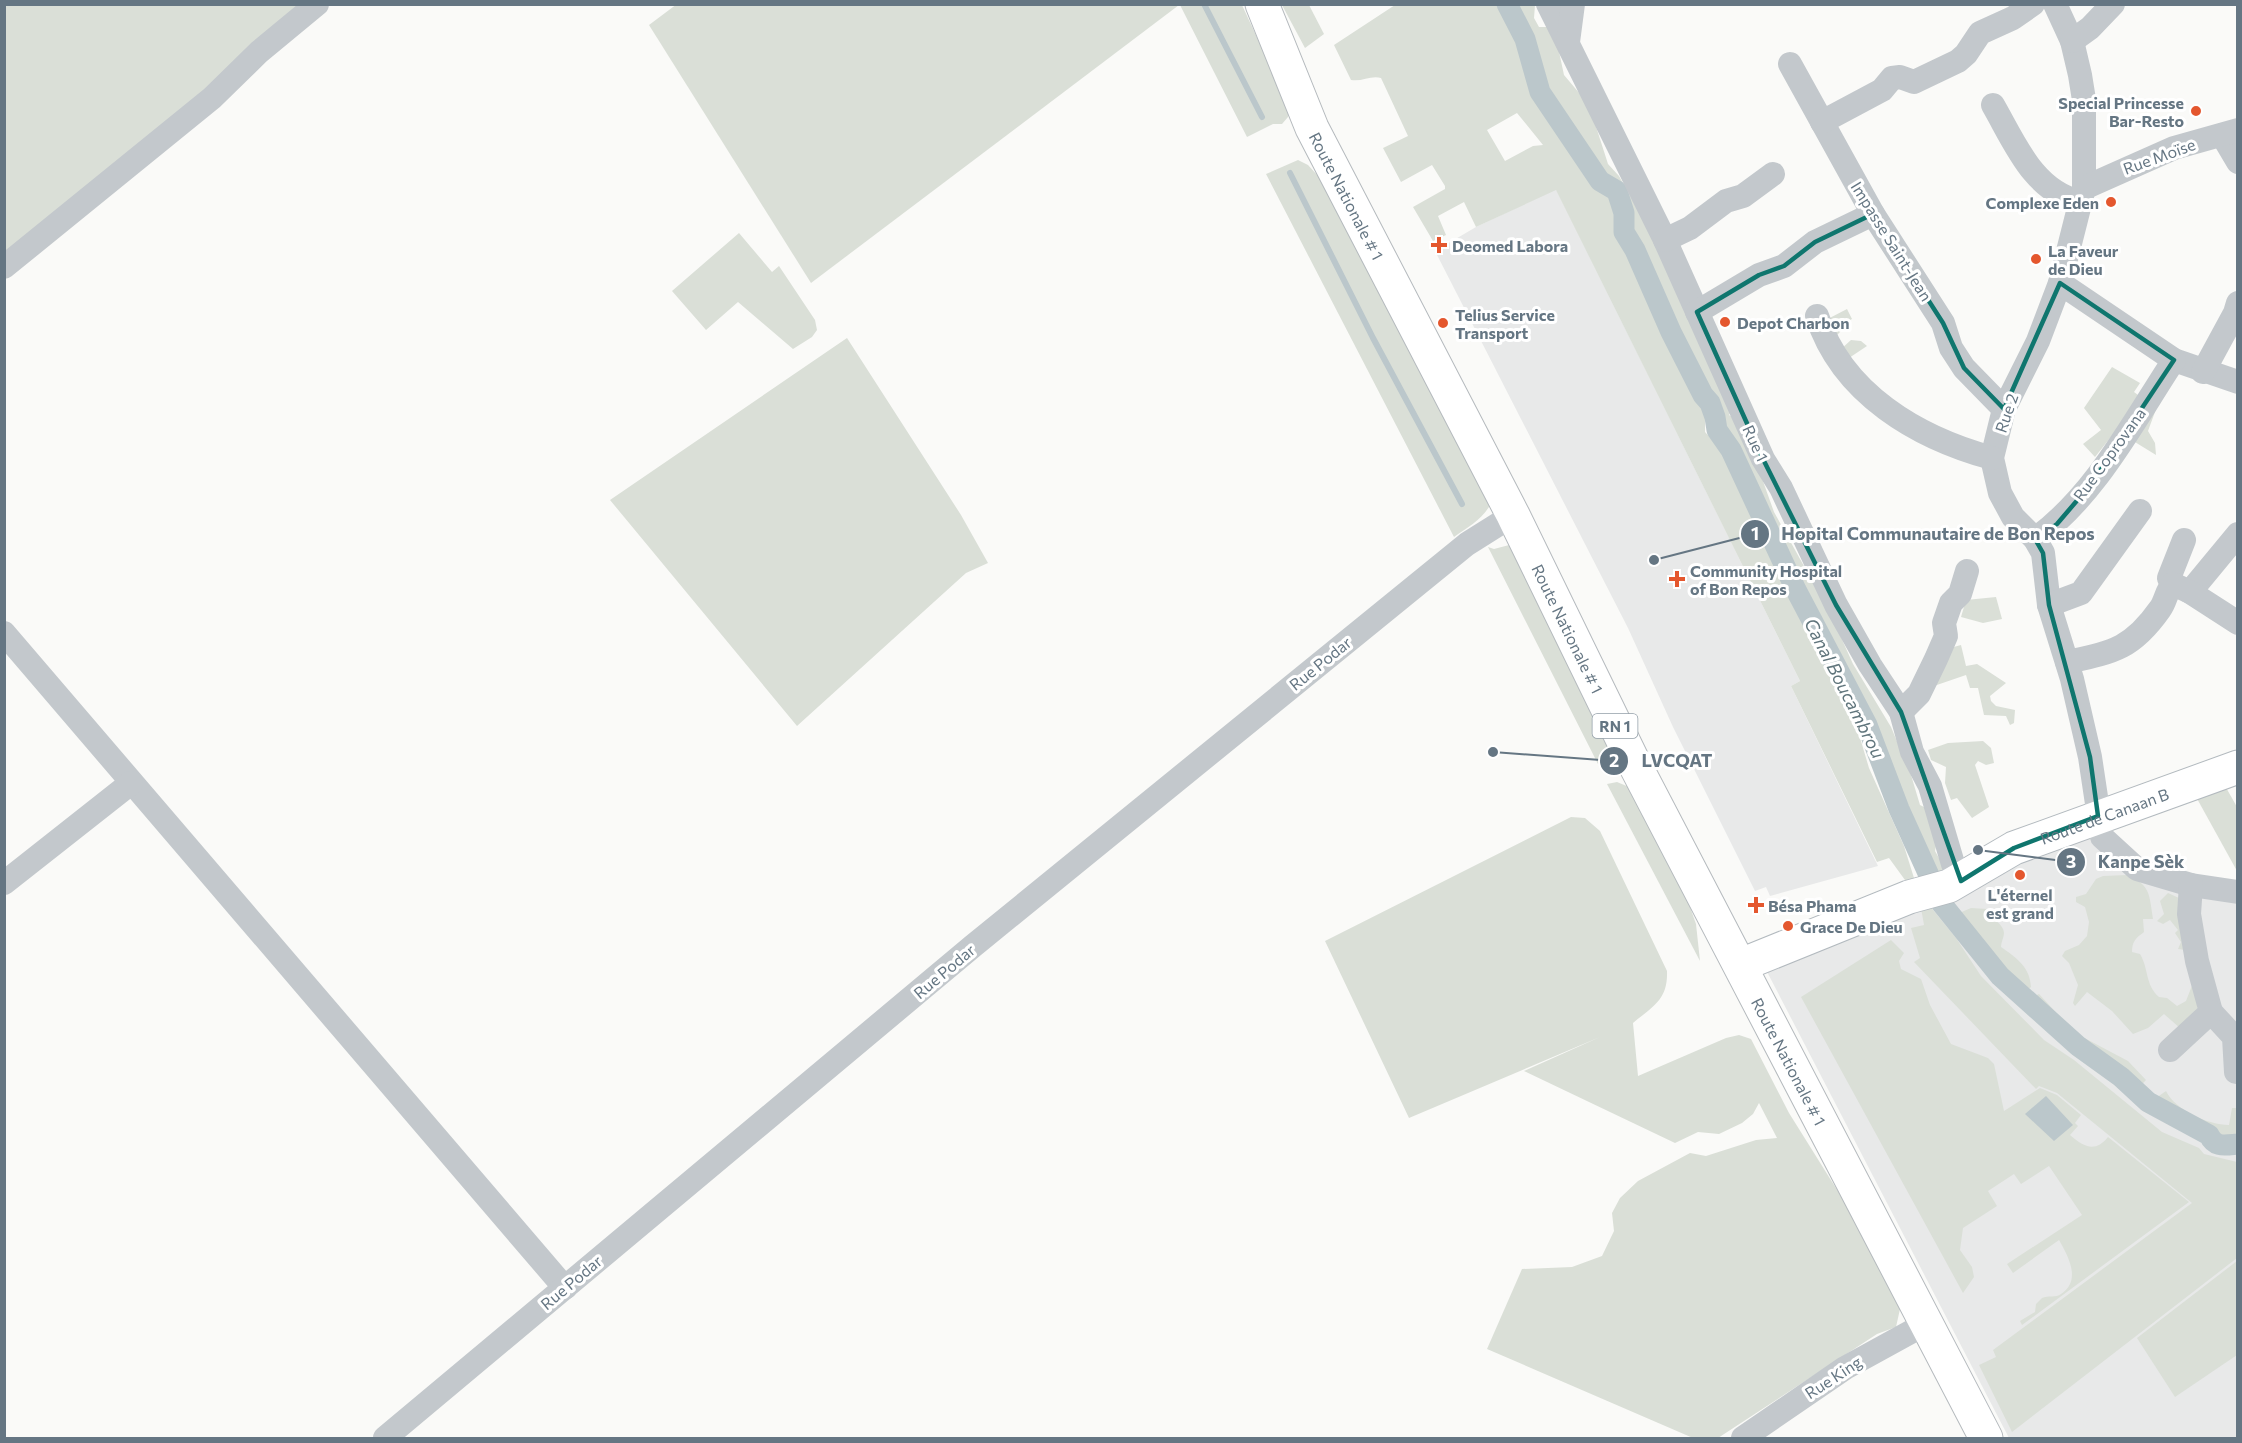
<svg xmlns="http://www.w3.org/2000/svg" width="2242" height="1443" font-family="Commissioner,sans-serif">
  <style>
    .built { fill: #e8e9e9 }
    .green { fill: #dadfd7; fill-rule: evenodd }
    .water { fill: #bbc7cb }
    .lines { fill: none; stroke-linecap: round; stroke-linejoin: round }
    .stream { stroke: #bbc7cb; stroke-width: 6 }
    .canal { stroke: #bbc7cb; stroke-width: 21 }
    .secondary-casing { stroke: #b3babf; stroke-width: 35 }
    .primary-casing { stroke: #b5babe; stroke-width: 35 }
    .street { stroke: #c3c8cc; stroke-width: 24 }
    .secondary { stroke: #fff; stroke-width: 33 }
    .primary { stroke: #fff; stroke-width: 33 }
    .marked { fill: none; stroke: #0f766e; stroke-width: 4.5; stroke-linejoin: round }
    .poi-dot { fill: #e4572e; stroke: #fff; stroke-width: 2 }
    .labels { text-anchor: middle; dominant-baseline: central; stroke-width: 6; stroke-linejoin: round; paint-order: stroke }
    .shield { fill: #fff; stroke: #939fa8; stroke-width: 1.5 }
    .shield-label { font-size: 15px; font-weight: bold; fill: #657683 }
    .poi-label { font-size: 16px; font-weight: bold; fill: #657683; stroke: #fff; text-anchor: start }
    .street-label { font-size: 16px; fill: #657683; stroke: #fff }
    .water-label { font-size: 18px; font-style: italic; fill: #60757c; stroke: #fff }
    .leader { fill: none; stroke: #657683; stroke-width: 2 }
    .callout-dot { fill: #657683; stroke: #fff; stroke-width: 2 }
    .mark-label { font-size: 18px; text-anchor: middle; font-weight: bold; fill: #fff }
    .callout-label { font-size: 18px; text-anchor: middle; font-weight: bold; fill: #657683; stroke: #fff; stroke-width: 6; stroke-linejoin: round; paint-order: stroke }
  </style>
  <rect width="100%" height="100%" fill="#fafaf8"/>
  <g class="built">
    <polygon points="1556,189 1800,681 1791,686 1878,866 1770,896 1766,887 1755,891 1673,727 1628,628 1435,251 1476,227"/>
    <polygon points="2098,829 2139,865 2237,884 2237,1438 2009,1438 1764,966"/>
  </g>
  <g class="green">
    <polygon points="677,4 1179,4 1179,5 811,283 649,25"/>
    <polygon points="5,5 310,5 5,254"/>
    <polygon points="1180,5 1242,5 1289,107 1288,117 1282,124 1273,124 1247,137"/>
    <polygon points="1282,5 1309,5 1324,34 1305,48"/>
    <path d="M1395,5H1505L1523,39L1538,95L1602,190L1611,197L1627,251L1693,383L1705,417V432L1730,459L1834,683L1855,721L1869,768L1904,846L1914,878L1910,882L1905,880L1889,858L1877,862L1791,686L1800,681L1556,190L1476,227L1464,202L1438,216L1446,235L1433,241L1413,207L1445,189V186L1432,165L1401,182L1383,148L1408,136L1381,78C1371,75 1362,82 1351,80L1334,45ZM1517,113L1543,145L1533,146L1505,161L1487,130Z"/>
    <polygon points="1513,5 1535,5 1534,18 1539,27 1548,27 1555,33 1564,75 1580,94 1592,114 1608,164 1619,176 1639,212 1733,408 1729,415 1736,419 1759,470 1774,512 1830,613 1853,664 1891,727 1911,775 1920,805 1928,809 1937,841 1935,851 1947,872 1938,873 1922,849 1882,751 1814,608 1798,587 1753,486 1729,439 1720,428 1713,399 1698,376 1663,302 1655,275 1626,225 1628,214 1623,196 1604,179 1544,92 1529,37"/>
    <path d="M1298,160L1308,165L1319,177L1494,496C1487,517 1471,525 1454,537L1266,174Z"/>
    <polygon points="739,233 772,272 779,266 815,320 817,330 812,337 793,349 738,302 706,330 672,291"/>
    <polygon points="1847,309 1852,319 1846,322 1846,326 1832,340 1820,323"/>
    <polygon points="847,338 961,515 988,563 966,573 797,726 610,500"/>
    <polygon points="1851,340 1861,341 1867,346 1846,360 1841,349"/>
    <polygon points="2112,367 2140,383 2134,392 2138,395 2136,405 2095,457 2083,444 2101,430 2084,408"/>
    <polygon points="2159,401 2148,431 2155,443 2156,455 2130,439"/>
    <polygon points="1513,544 1612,748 1598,764 1488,547 1494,549"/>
    <polygon points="1996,597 2002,619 1983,623 1961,617 1966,600"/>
    <polygon points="1961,645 1966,666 1977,664 2006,683 1990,696 1991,701 1996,706 2015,710 2014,723 2010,725 2006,716 1984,715 1978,688 1970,688 1966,675 1931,687 1950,648"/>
    <polygon points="1983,741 1991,748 1994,763 1986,765 1978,761 1975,765 1989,807 1972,818 1957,798 1951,800 1945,783 1946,767 1931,760 1928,750 1948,743"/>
    <polygon points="1617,782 1629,787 1685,893 1696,924 1700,961 1607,784"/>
    <polygon points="2224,784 2237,807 2237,871 2195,795"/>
    <path d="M1571,817L1585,818L1600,831L1667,971C1668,1000 1653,1006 1633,1023L1638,1076L1726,1038L1739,1035L1751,1039L1789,1113L1849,1209L1900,1309L1896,1327L1877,1334L1718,1438H1693L1487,1349L1522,1269L1572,1267L1602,1256L1614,1231L1612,1213L1620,1198L1638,1181L1690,1153L1706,1156L1756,1140L1777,1138L1759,1103L1753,1114L1742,1123L1719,1134L1698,1132L1675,1143L1524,1071L1600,1037L1409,1118L1325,941Z"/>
    <path d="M2127,875C2151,885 2149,895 2153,919H2143L2144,932C2136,938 2132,941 2132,952L2140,954C2149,969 2145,985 2159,997L2167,998L2177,1006L2186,1001L2193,983L2199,1002L2193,1021L2180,1028L2164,1014L2148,1028L2133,1034L2112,1011L2087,992L2075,1006L2073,1003L2078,985L2069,963L2062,956L2065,951L2079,945L2087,936L2089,922L2085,907L2076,902V897L2086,894L2096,879L2103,876Z"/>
    <polygon points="2168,893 2179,898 2185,950 2178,949 2181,942 2175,933 2178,930 2170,920 2163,924 2157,921 2164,914 2160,901"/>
    <polygon points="1929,905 1956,938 1981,976 2044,1040 2074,1060 2162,1132 2199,1148 2204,1154 2237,1162 2237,1258 2012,1432 1979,1365 1996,1357 1993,1350 2192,1203 2057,1093 2039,1086 2036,1089 1914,962 1920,958 1911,928 1924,925 1921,908"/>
    <path d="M1943,905L1957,914L1971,908L1987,909C1990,918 2004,924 2004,933C2004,937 2001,942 2001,947C2015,957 2030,966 2031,987L2016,999L1993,978L1961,931L1944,912Z"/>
    <path d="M1891,940L1904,953L1899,961L1901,969L1921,979L1930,1005L1951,1044L1988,1058L1994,1064L2004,1111L2040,1088L2057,1095L2081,1115L2075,1123L2078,1126L2070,1135C2084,1147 2095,1153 2108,1137L2189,1202L2022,1325L2020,1321L2035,1312L2036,1304L2042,1298C2048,1295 2056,1298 2061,1294C2082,1280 2068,1256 2059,1240L2013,1273L2007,1264L2082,1215L2049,1166L2021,1184L2014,1174L1988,1191L1997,1206L1963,1228L1960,1250L1972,1267L1974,1277L1963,1293L1801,997Z"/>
    <polygon points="2039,994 2075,1033 2128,1061 2146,1080 2134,1093 2129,1091 2077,1053 2026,1006 2032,997"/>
    <path d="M2147,1090L2156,1098L2166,1091C2175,1110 2208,1125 2229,1125L2232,1108H2237V1142C2233,1143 2228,1144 2223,1144C2204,1141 2154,1110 2138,1097L2141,1091Z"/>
    <polygon points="2237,1261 2237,1355 2175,1397 2137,1338"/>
  </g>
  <polygon class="water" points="2046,1096 2073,1125 2054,1141 2025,1114"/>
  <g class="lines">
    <g class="stream">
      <polyline points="1204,4 1262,117"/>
      <polyline points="1290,173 1373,338 1462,504"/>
    </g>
    <path class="canal" d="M1507,4L1525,39L1540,92L1600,181L1617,191L1624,213V232L1635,250L1671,332L1703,395L1710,403L1715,417L1717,430L1731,450L1796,590L1867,725L1899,809L1942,904L2000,976L2078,1046L2121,1077L2148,1102L2209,1135C2215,1148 2225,1145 2238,1144"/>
    <defs>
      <g id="secondary">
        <path id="s1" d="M1741,965L1909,897L1949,886L2014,848L2238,767"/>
      </g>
      <g id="primary">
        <path id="s2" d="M1262,4L1312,128L1513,515L1633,761L1986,1438"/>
      </g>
    </defs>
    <use href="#secondary" class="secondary-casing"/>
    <use href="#primary" class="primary-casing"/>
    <g class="street">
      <polyline points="1548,4 1665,240 1763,459 1781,488 1836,605 1870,665 1901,712 1912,752 1930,786 1953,864 1961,881"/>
      <polyline points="2055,4 2072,41 2080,75 2084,100 2084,188 2060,283 2038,341 2004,409 1992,458 2000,493 2013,517 2035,539 2043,553 2049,605 2072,679 2090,757 2102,837 2137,869 2191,885 2238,892"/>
      <polyline points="2072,41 2090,28 2113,4"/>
      <polyline points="1568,42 1573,4"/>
      <polyline points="1790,64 1873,214 1943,323 1951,348 1964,368 2004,409"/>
      <path d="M1993,105C2015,143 2033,191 2080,202"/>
      <polyline points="1822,122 1882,90 1892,78 1900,77 1914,82 1958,61 1966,54 1980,33 2013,18 2033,4"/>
      <polyline points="2222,135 2238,162"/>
      <polyline points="2084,188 2174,148 2238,130"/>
      <polyline points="1665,240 1690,228 1726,201 1743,196 1773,174"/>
      <polyline points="4,267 212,98 259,52 317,4"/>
      <polyline points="2060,283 2174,360 2238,382"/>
      <polyline points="1697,312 1759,275 1784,266 1815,242 1873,214"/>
      <path d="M1817,316C1842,394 1918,438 1992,458"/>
      <polyline points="2203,372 2235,313 2238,303"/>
      <path d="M2035,539C2096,495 2133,422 2174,360"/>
      <polyline points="2173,584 2169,578 2184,540"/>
      <polyline points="2190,592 2238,534"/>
      <polyline points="2049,605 2081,593 2140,511"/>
      <polyline points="4,633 565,1288"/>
      <path d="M2067,662C2113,652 2132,649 2160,609C2166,601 2166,591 2173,584L2190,592L2238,623"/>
      <polyline points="1901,712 1919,694 1936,659 1946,636 1944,623 1951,603 1960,594 1967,571"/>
      <polyline points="4,883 131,783"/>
      <polyline points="2191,885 2189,914 2197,961 2211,1012 2234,1037 2236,1072"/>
      <polyline points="2170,1050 2211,1012"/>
      <polyline points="385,1438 973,946 1467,544 1513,515"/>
      <polyline points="1743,1438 1845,1368 1927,1323"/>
    </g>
    <use href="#secondary" class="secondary"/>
    <use href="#primary" class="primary"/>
  </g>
  <path class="marked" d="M1873,214L1943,323L1964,368L2004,409L2060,283L2174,360L2092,483L2057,524L2035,539L2043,553L2049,605L2090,757L2098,816L2014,848L1961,881L1901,712L1836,605L1763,459L1697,312L1759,275L1784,266L1815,242Z"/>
  <g class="poi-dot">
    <circle cx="2196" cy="111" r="6"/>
    <circle cx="2111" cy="202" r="6"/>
    <path d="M1436 236h6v6h6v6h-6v6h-6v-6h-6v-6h6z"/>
    <circle cx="2036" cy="259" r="6"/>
    <circle cx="1725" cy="322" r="6"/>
    <circle cx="1443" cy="323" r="6"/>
    <path d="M1674 570h6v6h6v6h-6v6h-6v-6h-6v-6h6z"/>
    <circle cx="2020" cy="875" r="6"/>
    <path d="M1753 896h6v6h6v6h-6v6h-6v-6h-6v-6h6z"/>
    <circle cx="1788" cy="926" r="6"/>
  </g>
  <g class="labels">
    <rect class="shield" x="1592.5" y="714" width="45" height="24" rx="4.5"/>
    <g class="shield-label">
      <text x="1615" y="726">RN 1</text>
    </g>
    <g class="poi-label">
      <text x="2184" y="102" text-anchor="end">Special Princesse<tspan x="2184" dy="18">Bar-Resto</tspan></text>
      <text x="2099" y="202" text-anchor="end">Complexe Eden</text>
      <text x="1452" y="245">Deomed Labora</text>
      <text x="2048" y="250">La Faveur<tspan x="2048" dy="18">de Dieu</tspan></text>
      <text x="1455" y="314">Telius Service<tspan x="1455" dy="18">Transport</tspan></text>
      <text x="1737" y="322">Depot Charbon</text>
      <text x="1690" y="570">Community Hospital<tspan x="1690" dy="18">of Bon Repos</tspan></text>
      <text x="2020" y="894" text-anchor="middle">L'éternel<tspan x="2020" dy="18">est grand</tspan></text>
      <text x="1768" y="905">Bésa Phama</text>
      <text x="1800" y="926">Grace De Dieu</text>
    </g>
    <g class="street-label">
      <text transform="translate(2159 156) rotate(-20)">Rue Moïse</text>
      <text stroke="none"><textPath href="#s2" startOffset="210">Route Nationale # 1</textPath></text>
      <text transform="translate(1892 241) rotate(58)">Impasse Saint-Jean</text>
      <text transform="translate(2006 413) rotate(-71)">Rue 2</text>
      <text transform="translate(1756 443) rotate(65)">Rue 1</text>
      <text transform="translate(2109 454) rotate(-54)">Rue Coprovana</text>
      <text stroke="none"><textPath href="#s2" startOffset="696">Route Nationale # 1</textPath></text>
      <text transform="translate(1320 663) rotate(-39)">Rue Podar</text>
      <text stroke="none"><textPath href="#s1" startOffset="394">Route de Canaan B</textPath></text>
      <text transform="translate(944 971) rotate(-40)">Rue Podar</text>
      <text stroke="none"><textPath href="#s2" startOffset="1182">Route Nationale # 1</textPath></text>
      <text transform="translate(571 1282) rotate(-40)">Rue Podar</text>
      <text transform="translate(1833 1377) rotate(-33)">Rue King</text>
    </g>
    <g class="water-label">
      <text transform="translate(1845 688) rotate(63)">Canal Boucambrou</text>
    </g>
  </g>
  <path class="leader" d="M1654 560L1755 534M1493 752L1614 761M1978 850L2071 862"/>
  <g class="callout-dot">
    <circle cx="1654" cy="560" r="6"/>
    <circle cx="1493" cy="752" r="6"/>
    <circle cx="1978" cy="850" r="6"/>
    <circle cx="1755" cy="534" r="15"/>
    <circle cx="1614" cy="761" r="15"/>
    <circle cx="2071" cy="862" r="15"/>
  </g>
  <g class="mark-label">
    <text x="1755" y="540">1</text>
    <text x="1614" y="767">2</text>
    <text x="2071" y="868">3</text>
  </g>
  <g class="callout-label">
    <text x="1938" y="540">Hopital Communautaire de Bon Repos</text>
    <text x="1677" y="767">LVCQAT</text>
    <text x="2141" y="868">Kanpe Sèk</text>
  </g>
  <rect width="2242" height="1443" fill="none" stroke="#657683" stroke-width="12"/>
</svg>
